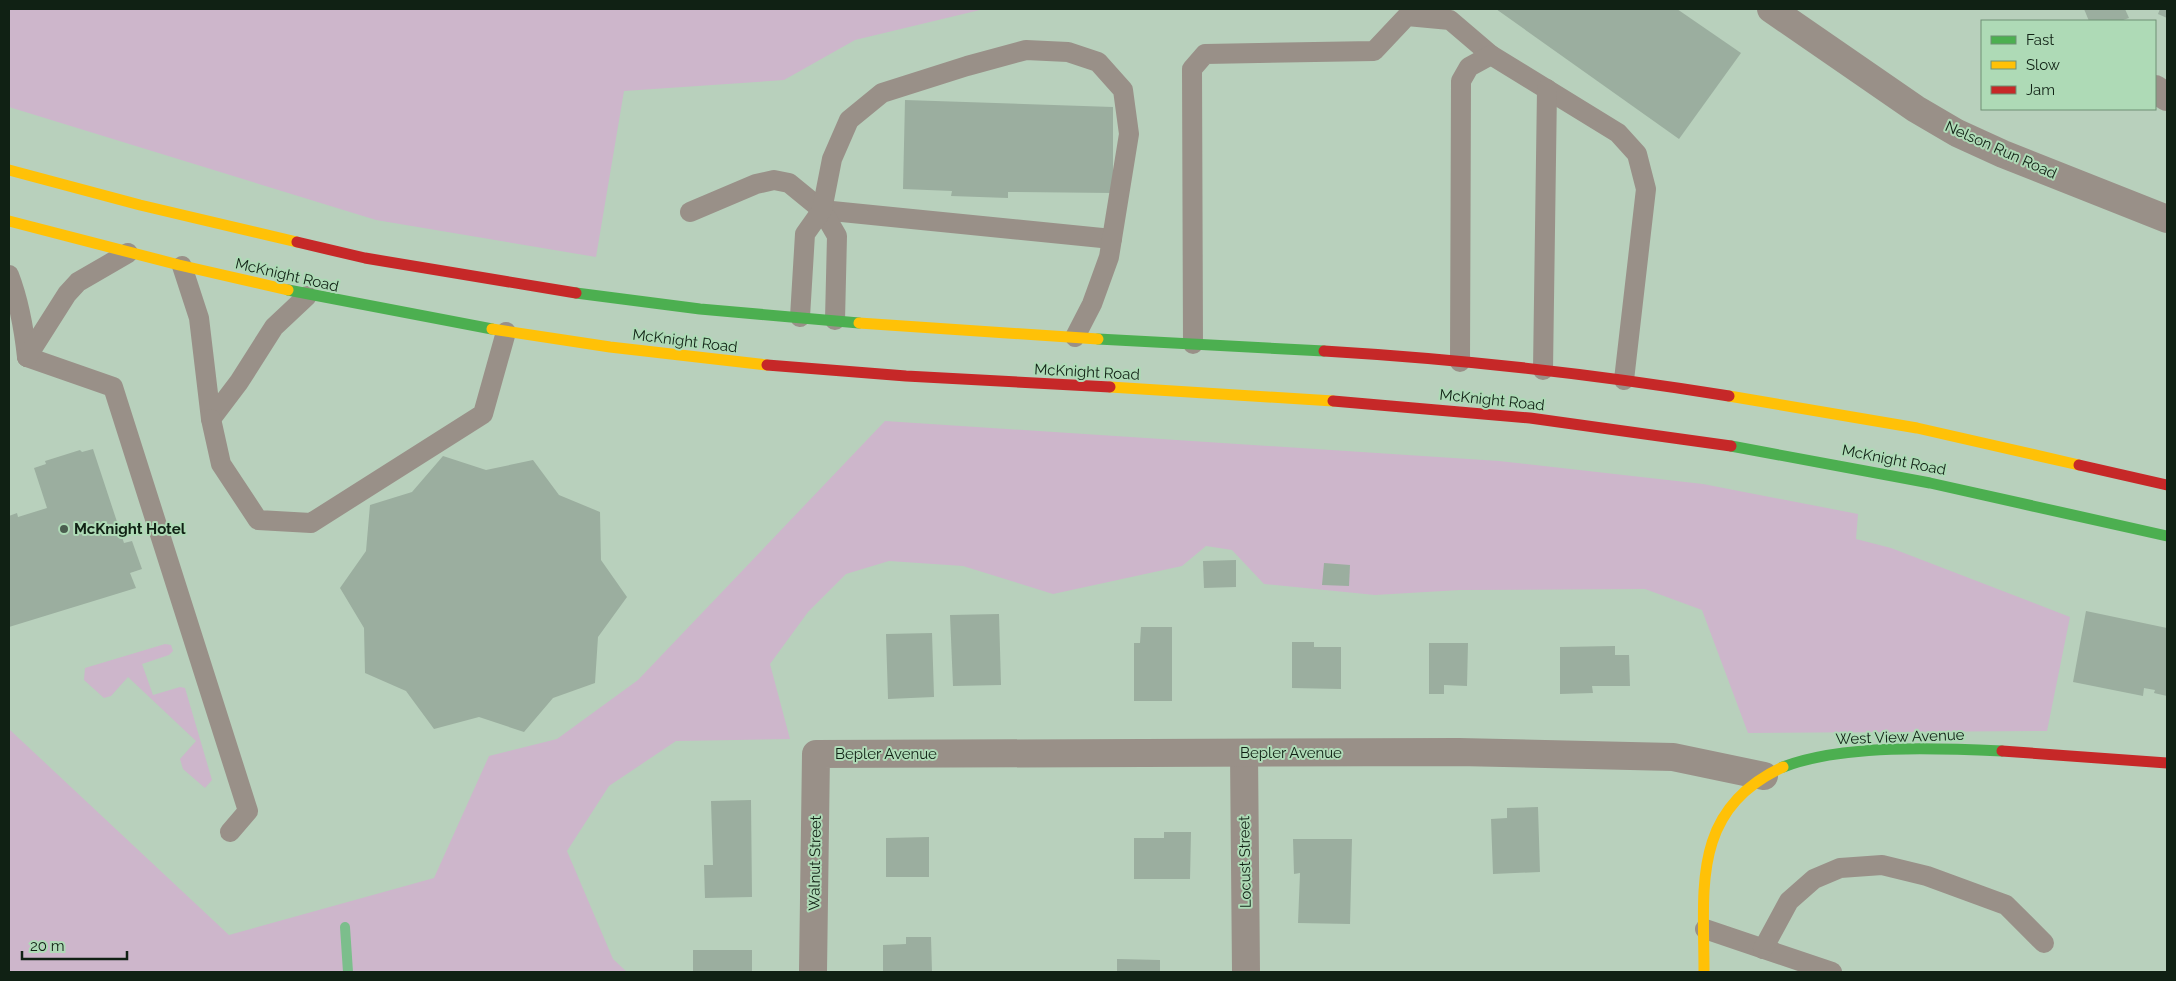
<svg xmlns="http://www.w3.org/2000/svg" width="2176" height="981" font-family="Raleway,sans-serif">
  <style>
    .green { fill: #cdb6cb }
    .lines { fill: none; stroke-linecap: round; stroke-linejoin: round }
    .stream { stroke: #7cbe8c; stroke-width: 10 }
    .building { fill: #9bae9f }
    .lane { stroke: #999088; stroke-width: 20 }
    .street { stroke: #999088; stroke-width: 28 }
    .fast { stroke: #4caf50; stroke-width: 11 }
    .slow { stroke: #ffc107; stroke-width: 11 }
    .jam { stroke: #c62828; stroke-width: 11 }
    .poi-dot { fill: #4b5e4f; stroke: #aedab6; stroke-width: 2 }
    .labels { text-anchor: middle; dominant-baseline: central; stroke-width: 4; stroke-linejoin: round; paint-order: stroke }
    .street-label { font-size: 15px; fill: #102114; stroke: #aedab6 }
    .poi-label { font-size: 15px; font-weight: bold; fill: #102114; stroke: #aedab6; text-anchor: start }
  </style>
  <rect width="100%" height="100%" fill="#b8d0bc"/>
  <g class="green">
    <polygon points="9,9 984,9 855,40 784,80 624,91 596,257 376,220 9,107"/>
    <polygon points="885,421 1499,461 1703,484 1858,514 1856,539 1891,548 2070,617 2047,731 1748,733 1702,610 1645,589 1460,590 1375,595 1264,584 1232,550 1206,546 1182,566 1053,594 963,566 889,561 846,574 808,612 770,664 790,739 676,741 609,786 567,851 613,959 627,972 9,972 9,729 229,935 434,878 489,756 557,739 638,680"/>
    <polygon points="165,644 171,645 173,651 169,655 142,664 153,695 180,687 185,688 212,780 205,788 183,769 180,759 196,741 128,677 111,696 104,698 84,680 85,668"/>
  </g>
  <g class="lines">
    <polyline class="stream" points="345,927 348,972"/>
  </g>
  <g class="building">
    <polygon points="1496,9 1677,9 1741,53 1679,139"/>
    <polygon points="2084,9 2125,9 2129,18 2120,21 2089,21"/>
    <polygon points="2160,9 2167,9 2167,18 2158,14"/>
    <polygon points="905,100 1113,107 1113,193 1008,192 1008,198 951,196 952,191 903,189"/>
    <polygon points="93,449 124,543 132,541 142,569 130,573 136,588 9,627 9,516 17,513 18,517 47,508 34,468 46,464 45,461 80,450 82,452"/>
    <polygon points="443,456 486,470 533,460 559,495 600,512 601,560 627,597 598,637 595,683 553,698 524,732 479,717 434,729 406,691 365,673 364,628 340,588 366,551 370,505 412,492"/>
    <polygon points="1236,560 1236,587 1204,588 1203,561"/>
    <polygon points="1324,563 1350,565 1349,586 1322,585"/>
    <polygon points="2086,611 2167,628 2167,696 2154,693 2155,690 2144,688 2143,696 2073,682"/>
    <polygon points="999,614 1001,685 953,686 950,615"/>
    <polygon points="1141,627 1172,627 1172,701 1134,701 1134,643 1140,643"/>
    <polygon points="932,633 934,697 888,699 886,634"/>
    <polygon points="1292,642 1314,642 1314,647 1341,647 1341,689 1292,688"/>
    <polygon points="1429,643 1468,643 1467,686 1444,685 1444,694 1429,694"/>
    <polygon points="1615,646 1615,655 1629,655 1630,686 1592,686 1593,693 1560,694 1560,647"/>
    <polygon points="751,800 752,897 705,898 704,865 713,865 711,801"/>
    <polygon points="1538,807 1540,872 1493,874 1491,819 1507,818 1507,808"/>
    <polygon points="1164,832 1191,832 1190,879 1134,879 1134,838 1164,838"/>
    <polygon points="929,837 929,877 886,877 886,838"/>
    <polygon points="1293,839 1352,839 1350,924 1298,923 1300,873 1294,874"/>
    <polygon points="906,937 931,937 932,972 883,972 883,945 906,944"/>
    <rect x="693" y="950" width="59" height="22"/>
    <polygon points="1117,959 1160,960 1160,972 1117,972"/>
  </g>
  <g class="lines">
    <g class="lane">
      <polyline points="822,210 1112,239"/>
      <polyline points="690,212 756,184 774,180 789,183 822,210 837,236 835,320"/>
      <polyline points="182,266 199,318 211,419 239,382 274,327 307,296"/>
      <path d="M9,275C19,301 24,329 27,357"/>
      <polyline points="800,317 805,234 822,210 832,159 849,120 882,93 967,66 1026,50 1068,52 1098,62 1123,90 1129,134 1109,257 1092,304 1075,337"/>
      <polyline points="1193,344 1192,69 1205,54 1374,51 1407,16 1450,20 1491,55"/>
      <polyline points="27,357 113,387 248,811 230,832"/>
      <polyline points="27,357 67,294 78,282 128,253"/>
      <polyline points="1460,362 1461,81 1469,67 1491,55 1618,133 1637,154 1646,189 1624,380"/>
      <polyline points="1543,370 1547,89"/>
      <polyline points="211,419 221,464 258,520 311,523 483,414 506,332"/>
      <polyline points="1705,929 1832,972"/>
      <polyline points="1763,949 1789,901 1814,879 1840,868 1882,865 1927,876 2006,905 2044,943"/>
    </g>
    <g class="street">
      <polyline points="1771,9 1916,109 1957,133 2003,154 2167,219"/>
      <polyline points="2155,89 2167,97"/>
      <polyline points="1244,753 1246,972"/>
      <polyline points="813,972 816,754 1459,752 1673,757 1764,776"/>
    </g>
    <g class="fast">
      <polyline points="288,290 492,329"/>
      <polyline points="576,293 700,309 859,323"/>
      <polyline points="1098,339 1324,351"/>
      <polyline points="1731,446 1930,483 2167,536"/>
      <path d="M1783,767C1843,744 1938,748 2002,751"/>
    </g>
    <g class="slow">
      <polyline points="9,170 140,205 297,242"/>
      <polyline points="9,221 179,265 288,290"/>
      <polyline points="859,323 1098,339"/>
      <polyline points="492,329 610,347 767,365"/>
      <polyline points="1110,387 1333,401"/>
      <polyline points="1729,396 1917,428 2079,465"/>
      <path d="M1704,972C1704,887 1691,810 1783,767"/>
    </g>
    <g class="jam">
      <polyline points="297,242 365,258 576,293"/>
      <path d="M1324,351C1459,359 1595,374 1729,396"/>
      <polyline points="767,365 906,376 1110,387"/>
      <polyline points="1333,401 1530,418 1731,446"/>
      <polyline points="2079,465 2167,485"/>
      <polyline points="2002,751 2167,763"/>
    </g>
  </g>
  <circle class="poi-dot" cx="64" cy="529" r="5"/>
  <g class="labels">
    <g class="street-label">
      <text transform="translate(2001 150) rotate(24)">Nelson Run Road</text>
      <text transform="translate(287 275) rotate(13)">McKnight Road</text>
      <text transform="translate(685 341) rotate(7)">McKnight Road</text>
      <text transform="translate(1087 372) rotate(3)">McKnight Road</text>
      <text transform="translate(1492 400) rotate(6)">McKnight Road</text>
      <text transform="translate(1894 460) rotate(11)">McKnight Road</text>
      <text transform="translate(1900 737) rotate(-2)">West View Avenue</text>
      <text x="1291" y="753">Bepler Avenue</text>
      <text x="886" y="754">Bepler Avenue</text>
      <text transform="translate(1245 862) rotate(-91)">Locust Street</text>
      <text transform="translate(815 863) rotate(-89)">Walnut Street</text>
    </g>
    <g class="poi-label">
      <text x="74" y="529">McKnight Hotel</text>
    </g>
  </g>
  <rect width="2176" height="981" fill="none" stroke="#102114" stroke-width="20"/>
  <rect x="1981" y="20" width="175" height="90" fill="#aedab6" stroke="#6f9075"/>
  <rect x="1991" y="36" width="25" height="8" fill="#4caf50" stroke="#6f9075"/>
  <text x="2026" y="45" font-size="15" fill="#102114">Fast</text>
  <rect x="1991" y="61" width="25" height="8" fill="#ffc107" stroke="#6f9075"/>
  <text x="2026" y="70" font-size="15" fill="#102114">Slow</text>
  <rect x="1991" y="86" width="25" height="8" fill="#c62828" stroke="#6f9075"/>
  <text x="2026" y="95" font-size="15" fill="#102114">Jam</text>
  <path d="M22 951v8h105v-8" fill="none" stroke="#102114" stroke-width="2.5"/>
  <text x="30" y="951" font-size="15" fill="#102114" stroke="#aedab6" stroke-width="4" paint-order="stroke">20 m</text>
</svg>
